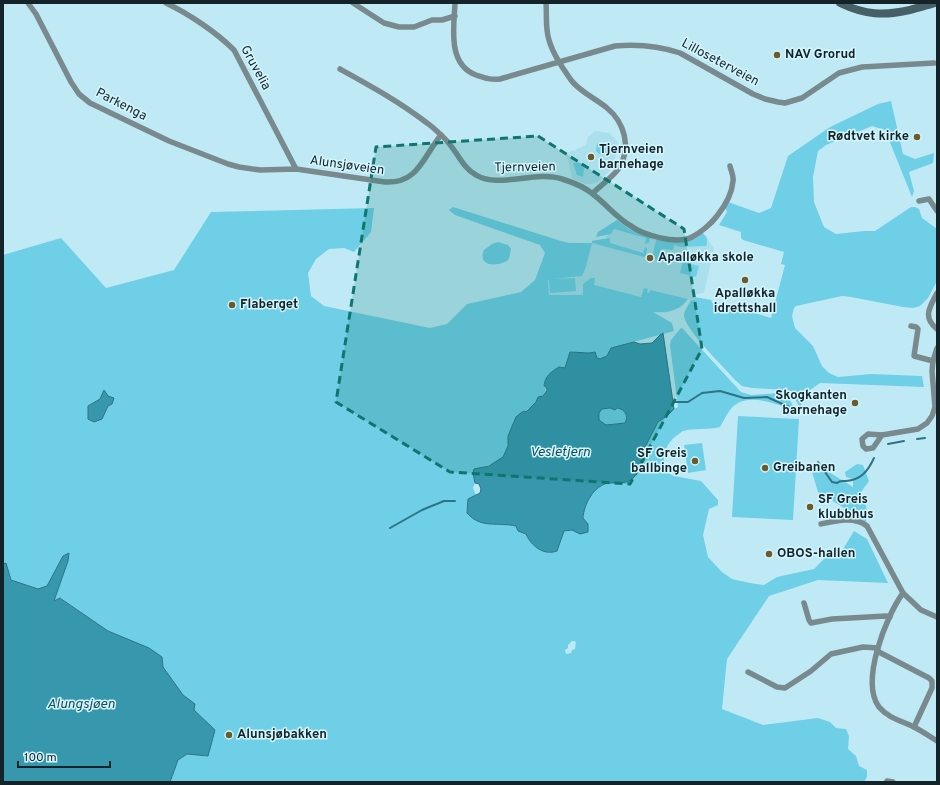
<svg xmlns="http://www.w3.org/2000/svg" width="940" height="785" font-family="Overpass,sans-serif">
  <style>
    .built { fill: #abdfec }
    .green { fill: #6fcfe6; fill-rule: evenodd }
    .water { fill: #3697ad; stroke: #2c7485; fill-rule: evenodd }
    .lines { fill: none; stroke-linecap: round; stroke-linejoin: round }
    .stream { stroke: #2c7485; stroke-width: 2 }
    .street { stroke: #798a8e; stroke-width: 5.5 }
    .secondary { stroke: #476067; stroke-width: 8 }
    .marked { fill: #0f766e; fill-opacity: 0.2; stroke: #0f766e; stroke-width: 3; stroke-dasharray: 8 5; stroke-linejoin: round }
    .poi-dot { fill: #6d5a29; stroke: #d3f5fe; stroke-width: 1.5 }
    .labels { text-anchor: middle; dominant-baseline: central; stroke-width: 3; stroke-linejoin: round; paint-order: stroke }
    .poi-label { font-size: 13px; font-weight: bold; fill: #132327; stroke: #d3f5fe; text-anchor: start }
    .street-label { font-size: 13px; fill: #132327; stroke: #d3f5fe }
    .water-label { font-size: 14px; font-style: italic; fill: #154c58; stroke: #d3f5fe }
  </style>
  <rect width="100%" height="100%" fill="#bfeaf5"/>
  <g class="built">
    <polygon points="595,131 609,133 618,142 618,150 609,172 597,182 591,184 585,184 572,178 568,160 566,155 572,150 573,151 586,145 588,137"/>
    <polygon points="617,220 638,234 657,240 705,235 714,249 704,293 696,294 694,301 688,299 682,307 665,313 583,295 549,295 548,280 582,276 586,267 592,241 606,238"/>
  </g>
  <g class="green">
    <path d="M891,101L903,154L915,159L934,153L933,163L909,172L914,191L912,197L885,130L872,126L826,145L818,151L813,177L814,202L824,227L836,234L864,231H875L911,207H915L919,209L922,218L937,229V281L928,298L920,306L913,308L903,307L851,297L842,296L796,306L794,308L792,316L795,328L813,346L822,366L829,373L838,377L871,374L922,376L924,387L820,383L803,395L801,402L802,411L792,394L785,390L752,388L742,386L735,380C726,369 682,327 684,314C685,310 689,304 691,300L694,301L695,297L711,300L714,306L729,309L739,308L771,318L785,265L781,264L784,252L743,240L741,238V232L719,225L727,212L725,207L728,202L759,213L771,208L788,156L830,127L878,104Z"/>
    <polygon points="597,143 606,145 609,148 608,156 599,154 596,151"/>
    <polygon points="573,163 581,163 584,168 583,177 577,175"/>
    <path d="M453,207L561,241L569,243H592V241L610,238V243L643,253L645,247L647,248L646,255L644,257L592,243L586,267L582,276L554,279L575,278L576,291L550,293L549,280H548L549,295H583V284L591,278H595L594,285L641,297L644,288L648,289L647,292L648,293L650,292V290L688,299C678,311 669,313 653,312L672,323L674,331L611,348L607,356L600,359L597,358L595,352L589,353L570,352L565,368C554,372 546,373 544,386H546C547,395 530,410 522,412L508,436V446L503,457L497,462L481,468L474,479L475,483L473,488L476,495L468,499L467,513L492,525L506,524L516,526L518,531L526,534C531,544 540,551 551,553L560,543L562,535L564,531L572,530L588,524L583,518C584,503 593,485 609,483C612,483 616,484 619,484L643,451L658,422L668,415L674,409L678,407L670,345L671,340L681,328L683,329L741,392L751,395L779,393L789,398L795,410C775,404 742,389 728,413C725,417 723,422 720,427C708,430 695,428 683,431C681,432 678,435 676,436C664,445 662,459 666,472L674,476L701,481L718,500V505L709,509L703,535L708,557L722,572L732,579L750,583L764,585L777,577L814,569L825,558L840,554L854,531L867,539L888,583L818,580L769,596L727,659L722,709L763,725L818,718L830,722L836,728L846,729L849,736L848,749L856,756L859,766L867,770V777L864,782H170L178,760L187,754L200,755L215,731L194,710L195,704L183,695L163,667L162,657L149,649L108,631L61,598L54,602L68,561V553L47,586L38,589L11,580L6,564H3V255L61,238L106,288L174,270L211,212L374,208L371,232L354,252L344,248L329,249L316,259L308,273L311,296L324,306L430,328L447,324L467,304L521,292L535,280L545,253L540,245L455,215L449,210ZM108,396L114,398L108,406L102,419L96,401ZM572,641H574L576,642L575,649L572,650L571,653L566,654L565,650L568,648V645Z"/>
    <polygon points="617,220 629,229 650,238 649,243 645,244 646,238 614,229 611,234 596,237 598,232"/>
    <polygon points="703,233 707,238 707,244 706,246 682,247 674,245 673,250 661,249 658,261 652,258 656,240 669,241"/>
    <path d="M498,242L508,245L511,249C510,252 510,256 509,259C503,266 476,269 484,250L492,244Z"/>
    <polygon points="683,262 699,266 696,277 680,273"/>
    <polygon points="610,408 621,409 626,413 627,419 625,423 606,425 599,420 599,413 602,409"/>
    <polygon points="738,416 799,419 793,520 732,517"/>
    <polygon points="702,443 706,470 688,473 684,445"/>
    <path d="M816,464L853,487V479L846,477L845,472L857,464L863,465L869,481L861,492C865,502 871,514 864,525L855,524L854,514L818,492L812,472Z"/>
  </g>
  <g class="water">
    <path d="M663,333L674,409L668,415L658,422L643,451L646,457C643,462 636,477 631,480C624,484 616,483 609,483C594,485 584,504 583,518L588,524V532L580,534L572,530L564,531L557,551C544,556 531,546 526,534L518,531L516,526C498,522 481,529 467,513L468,499L480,493L481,489L479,484L475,483L473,473L474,469L489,466L503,457L508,446V436L516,417L522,412L527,411L536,402L538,397L543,396L547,390L546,386H544C545,376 551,372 559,367L565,368L570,352L589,353L595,352L597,358L600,359L607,356L611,348L634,342L640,344L652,343L660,335ZM610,408L615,410L617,408C625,409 629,416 625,423L606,425L599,420V413L602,409Z"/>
    <polygon points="104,390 108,396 114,398 112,404 108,406 102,419 94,422 88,419 88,406 100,399"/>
    <polygon points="69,553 68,561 54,601 60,598 108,631 149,648 162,657 163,667 183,695 195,704 194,710 215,730 208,756 187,754 178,760 170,782 3,782 3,564 6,563 11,580 38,589 47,586 63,556"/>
  </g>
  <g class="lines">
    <g class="stream">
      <polyline points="673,402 688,402 702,393 720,391 744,398 767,397 789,407"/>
      <polyline points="917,439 925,438"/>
      <polyline points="888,444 904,441"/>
      <path d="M818,462L832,482L837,483C840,480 842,481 846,481C861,480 868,471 874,458"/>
      <polyline points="390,528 422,510 444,501 455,501"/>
    </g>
    <g class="street">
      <path d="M28,3L36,14L71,82L79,94L90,103L169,141L228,164L239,167L260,170L296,169L385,182C418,184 423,157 441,135"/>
      <path d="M166,3C189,14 216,32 234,50L296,169"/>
      <polyline points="353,3 384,23 399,27 414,27 432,20 442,20 455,16"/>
      <path d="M455,3C454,27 447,64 476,75C485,78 490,80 500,79L615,46C637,44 659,46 680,53L753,94L765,99L778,102L785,103L802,98L839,73L862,67L934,63"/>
      <path d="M546,3C547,15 545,28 549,40C553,54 562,67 571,80C580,92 595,98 607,108C624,122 632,147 619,168C613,177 601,185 593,193"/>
      <path d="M340,69C369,85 400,102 427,123C433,127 438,132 443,137C456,148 461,167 476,175C499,189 535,170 562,179C572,182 586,188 594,195C607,205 617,218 631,226C643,235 677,245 692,237C700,233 711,224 717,216C725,206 732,194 733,181C734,176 731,171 730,166"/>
      <polyline points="919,201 929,199 937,211"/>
      <path d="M937,293C930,307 922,317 937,329"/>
      <polyline points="911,326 916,327 918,329 914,356 933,361"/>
      <polyline points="882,435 873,448 866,449 863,446 862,439 868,434 882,435 918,429 927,423 932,416 935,407 932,371 933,361 937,348"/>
      <path d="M821,524C835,521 854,516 867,526L903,593L921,610L937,617"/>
      <path d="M903,593C886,616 860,682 879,707C888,718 902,721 914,727C922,731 929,736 937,741"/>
      <polyline points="804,603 809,620 811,623 832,619 886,616 890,617"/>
      <polyline points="877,651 929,678 932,681 932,688 914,727"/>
      <polyline points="748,672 777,687 785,688 811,671 831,654 863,647 878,648"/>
      <polyline points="887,781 893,782"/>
    </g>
    <path class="secondary" d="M840,3C865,15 884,16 910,10C919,7 926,6 935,3"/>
  </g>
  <path class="marked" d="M538,136L684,229L702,349L630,484L450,472L336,402L376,147Z"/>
  <g class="poi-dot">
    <circle cx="777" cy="55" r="4"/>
    <circle cx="917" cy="137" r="4"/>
    <circle cx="591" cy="157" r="4"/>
    <circle cx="650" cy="258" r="4"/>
    <circle cx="745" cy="280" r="4"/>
    <circle cx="232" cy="305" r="4"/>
    <circle cx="855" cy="403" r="4"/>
    <circle cx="695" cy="461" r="4"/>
    <circle cx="765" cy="468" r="4"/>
    <circle cx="810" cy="507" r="4"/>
    <circle cx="769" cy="554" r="4"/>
    <circle cx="229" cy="735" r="4"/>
  </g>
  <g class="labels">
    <g class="poi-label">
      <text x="785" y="55">NAV Grorud</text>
      <text x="909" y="137" text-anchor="end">Rødtvet kirke</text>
      <text x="599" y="150">Tjernveien<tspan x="599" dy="15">barnehage</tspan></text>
      <text x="658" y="258">Apalløkka skole</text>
      <text x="745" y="294" text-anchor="middle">Apalløkka<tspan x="745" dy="15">idrettshall</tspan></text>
      <text x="240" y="305">Flaberget</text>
      <text x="847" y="396" text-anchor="end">Skogkanten<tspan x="847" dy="15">barnehage</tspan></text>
      <text x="687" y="454" text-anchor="end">SF Greis<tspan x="687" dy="15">ballbinge</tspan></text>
      <text x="773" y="468">Greibanen</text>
      <text x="818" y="500">SF Greis<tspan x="818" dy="15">klubbhus</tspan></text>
      <text x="777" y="554">OBOS-hallen</text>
      <text x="237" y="735">Alunsjøbakken</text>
    </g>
    <g class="street-label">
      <text transform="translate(720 63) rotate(28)">Lilloseterveien</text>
      <text transform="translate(255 68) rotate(61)">Gruvelia</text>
      <text transform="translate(121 105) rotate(27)">Parkenga</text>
      <text transform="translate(347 166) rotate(8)">Alunsjøveien</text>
      <text transform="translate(525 168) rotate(-1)">Tjernveien</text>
    </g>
    <g class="water-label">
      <text x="560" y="452">Vesletjern</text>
      <text x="81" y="704">Alungsjøen</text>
    </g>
  </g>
  <rect width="940" height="785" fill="none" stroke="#132327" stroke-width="8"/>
  <path d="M18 761v6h92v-6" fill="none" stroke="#132327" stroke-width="2"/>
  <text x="24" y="761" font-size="12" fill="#132327" stroke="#d3f5fe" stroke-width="3" paint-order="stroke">100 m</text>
</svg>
